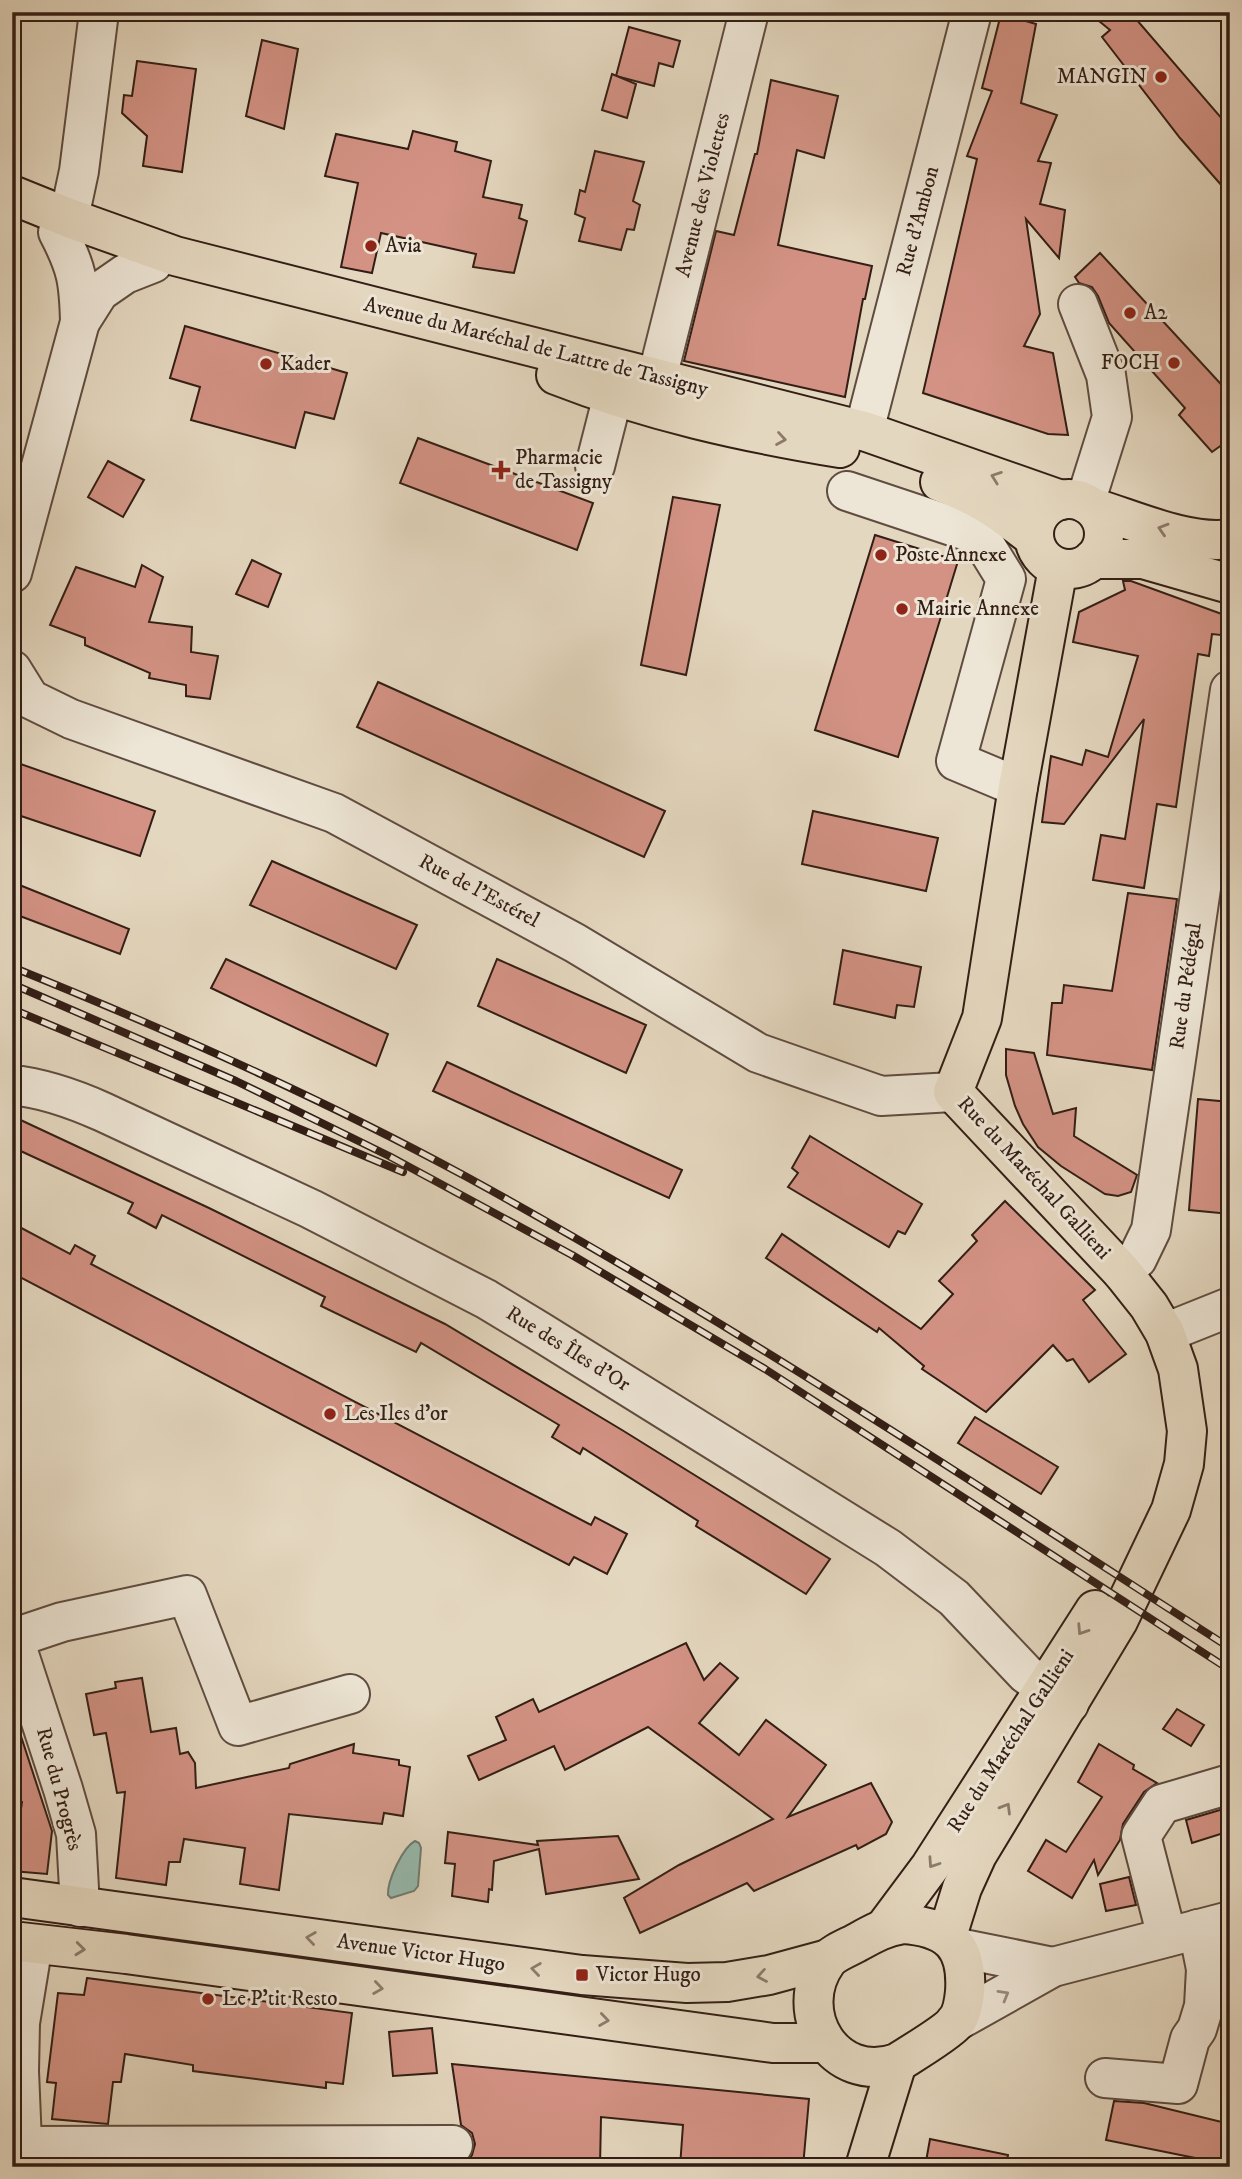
<svg xmlns="http://www.w3.org/2000/svg" width="1242" height="2179" font-family="'IM FELL DW Pica',serif">
  <style>
    .water { fill: #96baad; stroke: #6e7c70; stroke-width: 2 }
    .building { fill: #d39284; stroke: #331e15; stroke-width: 2 }
    .lines { fill: none; stroke-linecap: round; stroke-linejoin: round }
    .minor-casing { stroke: #5f4c40; stroke-width: 42 }
    .major-casing { stroke: #331e15; stroke-width: 42 }
    .minor { stroke: #ede5d5; stroke-width: 38 }
    .major { stroke: #e4d7bf; stroke-width: 38 }
    .rail-casing { stroke: #331e15; stroke-width: 8 }
    .rail { stroke: #ede5d5; stroke-width: 5; stroke-dasharray: 16; stroke-linecap: butt }
    .oneway { stroke: #8c7a6a }
    .oneway2 { stroke: #998b7f }
    .poi-dot { fill: #8f2418; stroke: #ede5d5; stroke-width: 2.5 }
    .labels { text-anchor: middle; dominant-baseline: central; stroke-width: 6; stroke-linejoin: round; paint-order: stroke }
    .poi-label { font-size: 21px; fill: #331e15; stroke: #ede5d5; text-anchor: start }
    .street-label { font-size: 21px; fill: #331e15; stroke: #ede5d5 }
  </style>
  <rect width="100%" height="100%" fill="#e4d7bf"/>
  <filter id="stains"><feTurbulence type="fractalNoise" baseFrequency=".00286" numOctaves="4"/><feColorMatrix values="0 0 0 0 .2 0 0 0 0 .09 0 0 0 0 .02 0 0 0 .5 -.17"/></filter>
  <radialGradient id="worn" r=".72"><stop offset=".6" stop-color="#630" stop-opacity="0"/><stop offset="1" stop-color="#630" stop-opacity=".3"/></radialGradient>
  <path class="water" d="M415,1841L419,1843L421,1848L418,1886L414,1891L391,1898L388,1895C387,1881 403,1847 415,1841Z"/>
  <g class="building">
    <polygon points="1088,12 1130,12 1230,128 1230,195 1180,138 1102,37 1110,30"/>
    <polygon points="1001,14 1036,24 1021,103 1057,115 1038,161 1051,163 1040,204 1065,210 1059,258 1026,219 1040,314 1024,346 1053,353 1068,435 1048,434 923,393 977,159 967,156 992,91 982,88"/>
    <polygon points="629,27 680,41 673,67 659,63 654,86 616,76"/>
    <polygon points="262,40 298,49 284,129 246,116"/>
    <polygon points="137,61 196,69 182,172 143,166 147,136 122,113 124,95 132,96"/>
    <polygon points="612,74 636,84 627,118 602,110"/>
    <polygon points="771,80 838,96 824,158 797,150 778,245 872,266 865,299 863,299 845,397 684,361 716,231 734,235 755,154 757,154"/>
    <polygon points="413,131 457,142 455,151 491,161 483,197 522,205 519,218 527,221 514,273 473,267 476,254 381,233 372,273 341,267 358,183 325,176 336,134 408,149"/>
    <polygon points="595,151 644,162 633,201 640,205 634,230 627,229 621,250 579,241 585,218 575,214 580,190 585,192"/>
    <polygon points="1100,253 1230,394 1230,439 1212,452 1179,415 1185,408 1109,323 1098,296 1092,287 1079,283 1075,277"/>
    <polygon points="185,326 347,373 334,419 305,412 295,448 191,420 200,387 170,378"/>
    <polygon points="418,438 593,503 577,550 400,483"/>
    <polygon points="108,461 144,480 123,517 88,497"/>
    <polygon points="673,497 720,505 686,675 641,665"/>
    <polygon points="875,535 958,561 898,757 815,730"/>
    <polygon points="252,560 281,574 268,607 236,594"/>
    <polygon points="142,565 163,577 149,622 192,627 191,652 218,656 210,699 186,696 186,685 149,678 150,673 85,645 85,638 50,625 76,567 135,587"/>
    <polygon points="1123,581 1131,581 1230,617 1230,636 1212,634 1209,656 1198,654 1176,807 1157,804 1144,888 1093,880 1101,835 1125,839 1144,719 1064,824 1042,822 1051,756 1082,765 1086,750 1108,757 1138,656 1073,642 1079,612 1125,590"/>
    <polygon points="378,682 665,811 644,857 357,727"/>
    <polygon points="12,761 155,811 140,856 12,813"/>
    <polygon points="813,811 938,838 926,891 802,864"/>
    <polygon points="272,861 417,925 396,969 250,905"/>
    <polygon points="12,882 129,929 120,954 12,913"/>
    <polygon points="1128,893 1177,899 1152,1070 1047,1055 1052,1003 1062,1003 1064,985 1112,991"/>
    <polygon points="843,950 921,967 914,1007 897,1005 895,1018 834,1004"/>
    <polygon points="226,959 388,1034 376,1066 211,988"/>
    <polygon points="497,959 646,1025 626,1073 478,1006"/>
    <polygon points="1006,1049 1034,1053 1053,1114 1076,1108 1074,1136 1137,1175 1131,1192 1118,1196 1105,1194 1061,1166 1038,1147 1023,1124 1015,1106 1006,1075"/>
    <polygon points="447,1062 682,1170 669,1198 433,1091"/>
    <polygon points="1198,1099 1230,1102 1230,1214 1189,1210"/>
    <polygon points="12,1116 209,1208 445,1324 622,1430 830,1559 806,1594 696,1526 698,1521 583,1448 580,1454 552,1437 559,1425 421,1343 416,1352 321,1306 325,1297 162,1215 156,1228 128,1213 133,1203 12,1147"/>
    <polygon points="810,1136 922,1204 905,1234 898,1231 889,1247 788,1187 798,1173 792,1168"/>
    <polygon points="1005,1201 1095,1290 1083,1300 1126,1354 1089,1382 1073,1359 1067,1361 1053,1345 986,1412 922,1369 924,1366 879,1328 877,1332 766,1258 782,1234 921,1329 953,1294 939,1281 977,1241 972,1235"/>
    <polygon points="12,1223 70,1254 75,1245 95,1256 91,1264 591,1525 595,1517 627,1534 607,1574 574,1557 569,1565 12,1273"/>
    <polygon points="975,1417 1058,1467 1041,1494 958,1443"/>
    <polygon points="686,1643 704,1680 720,1663 738,1678 699,1723 739,1755 766,1720 826,1765 788,1817 871,1783 892,1822 886,1834 858,1849 856,1845 754,1891 747,1883 640,1933 624,1898 679,1865 773,1819 648,1727 565,1770 554,1746 479,1780 468,1756 506,1740 496,1717 533,1699 539,1712"/>
    <polygon points="142,1678 151,1732 176,1728 180,1754 188,1752 195,1763 196,1788 289,1768 290,1764 354,1744 353,1753 399,1760 399,1765 410,1767 403,1816 384,1813 382,1824 289,1814 279,1890 240,1884 245,1848 184,1839 180,1862 169,1862 166,1885 116,1878 125,1792 117,1793 106,1733 94,1735 86,1694 116,1688 115,1682"/>
    <polygon points="1177,1709 1204,1725 1191,1746 1163,1729"/>
    <polygon points="17,1724 52,1831 47,1874 12,1871 22,1802 12,1800 12,1725"/>
    <polygon points="1099,1744 1134,1765 1133,1769 1157,1783 1144,1792 1123,1824 1120,1840 1098,1875 1094,1860 1072,1898 1028,1871 1046,1840 1066,1852 1102,1797 1078,1782"/>
    <polygon points="1230,1807 1230,1831 1192,1843 1186,1820"/>
    <polygon points="448,1832 538,1845 537,1841 618,1836 639,1879 546,1894 539,1849 494,1861 492,1890 489,1889 488,1902 452,1896 455,1864 445,1863"/>
    <polygon points="1129,1877 1136,1905 1106,1911 1100,1884"/>
    <polygon points="87,1978 352,2013 343,2084 326,2082 326,2088 193,2071 193,2065 125,2054 121,2082 113,2082 108,2124 52,2119 56,2083 47,2082 58,1993 84,1995"/>
    <polygon points="432,2028 437,2073 393,2076 389,2032"/>
    <polygon points="452,2064 809,2099 803,2167 680,2167 683,2125 601,2117 600,2167 500,2167 466,2163 472,2155 475,2144 472,2133 461,2125"/>
    <polygon points="1114,2101 1144,2103 1230,2124 1230,2165 1106,2140"/>
    <polygon points="930,2139 1008,2155 1006,2167 925,2167"/>
  </g>
  <g class="lines">
    <defs>
      <g id="minor">
        <polyline points="69,218 79,171 99,12"/>
        <polyline points="1078,304 1106,375 1112,417 1085,503"/>
        <polyline points="80,322 99,292 125,274 153,263"/>
        <polyline points="657,378 749,12"/>
        <polyline points="864,431 972,12"/>
        <polyline points="595,466 609,411 621,391 648,391"/>
        <polyline points="847,491 979,535 1006,579 956,761 1018,787"/>
        <path d="M12,573L80,322C79,282 77,268 58,232"/>
        <polyline points="12,670 30,699 71,719 334,813 575,943 758,1053 881,1096 953,1092"/>
        <path d="M12,1085C43,1088 74,1099 103,1112L311,1209L486,1299L539,1331L888,1548L954,1598L1026,1674L1069,1704"/>
        <polyline points="1122,1272 1137,1259 1151,1230 1230,690"/>
        <polyline points="1165,1333 1230,1307"/>
        <polyline points="12,1633 63,1789 76,1834 80,1907"/>
        <polyline points="14,1638 62,1622 187,1595 238,1726 350,1694"/>
        <polyline points="1167,1937 1141,1836 1162,1804 1230,1784"/>
        <polyline points="959,1948 1053,1967"/>
        <polyline points="955,2022 1053,1967 1230,1921"/>
        <polyline points="1105,2078 1178,2084 1190,2039 1197,2029 1204,2006 1206,1969 1198,1929"/>
        <polyline points="12,2146 453,2145"/>
        <polyline points="23,2167 19,2071 20,2023 33,1944"/>
      </g>
      <g id="major">
        <polyline points="12,195 69,218 175,256 864,431 1061,500"/>
        <path d="M556,375C648,411 743,432 840,448"/>
        <path d="M940,482C981,497 999,510 1033,537"/>
        <circle cx="1069" cy="534" r="35"/>
        <path d="M1094,508C1134,520 1188,545 1230,539"/>
        <polyline points="1093,559 1143,559 1230,584"/>
        <polyline points="12,1897 582,1975 687,1983 727,1982 769,1975 828,1959"/>
        <path d="M903,1924C948,1927 968,1945 965,1992C964,2002 962,2015 955,2023C945,2034 911,2054 897,2063C834,2085 790,2012 827,1961C833,1953 849,1947 858,1942C874,1933 885,1927 903,1924Z"/>
        <polyline points="886,1926 930,1867 1095,1610"/>
        <polyline points="947,1936 962,1888 977,1855 1118,1621 1171,1510 1184,1464 1187,1431 1178,1369 1165,1333 1149,1306 1122,1272 953,1092 982,1018 1018,787 1058,568"/>
        <polyline points="12,1941 126,1954 773,2043 825,2043"/>
        <polyline points="865,2167 897,2063"/>
      </g>
    </defs>
    <use href="#minor" class="minor-casing"/>
    <use href="#major" class="major-casing"/>
    <use href="#minor" class="minor"/>
    <use href="#major" class="major"/>
    <defs>
      <g id="rail">
        <path d="M12,967C166,1029 319,1097 465,1176C728,1320 978,1486 1230,1648"/>
        <polyline points="12,984 236,1081 389,1156 572,1255 765,1369 1230,1670"/>
        <polyline points="12,1009 403,1172"/>
      </g>
    </defs>
    <use href="#rail" class="rail-casing"/>
    <use href="#rail" class="rail"/>
  </g>
  <defs><path id="oneway-chevron" d="M-2-3.5L2.5 0L-2 3.5" fill="none" stroke-width="1.6" stroke-linecap="round" stroke-linejoin="round" transform="scale(1.75)"/></defs>
  <g class="oneway">
    <use href="#oneway-chevron" transform="translate(781 439) rotate(9)"/>
    <use href="#oneway-chevron" transform="translate(996 477) rotate(-160)"/>
    <use href="#oneway-chevron" transform="translate(1163 529) rotate(-163)"/>
    <use href="#oneway-chevron" transform="translate(1082 1630) rotate(123)"/>
    <use href="#oneway-chevron" transform="translate(1006 1808) rotate(-59)"/>
    <use href="#oneway-chevron" transform="translate(933 1863) rotate(124)"/>
    <use href="#oneway-chevron" transform="translate(311 1938) rotate(-172)"/>
    <use href="#oneway-chevron" transform="translate(80 1949) rotate(6)"/>
    <use href="#oneway-chevron" transform="translate(536 1969) rotate(-172)"/>
    <use href="#oneway-chevron" transform="translate(762 1976) rotate(170)"/>
    <use href="#oneway-chevron" transform="translate(378 1988) rotate(8)"/>
    <use href="#oneway-chevron" transform="translate(604 2020) rotate(8)"/>
  </g>
  <use class="oneway2" href="#oneway-chevron" transform="translate(1004 1995) rotate(-30)"/>
  <g class="poi-dot">
    <circle cx="1161" cy="77" r="7"/>
    <circle cx="371" cy="246" r="7"/>
    <circle cx="1130" cy="313" r="7"/>
    <circle cx="1174" cy="363" r="7"/>
    <circle cx="266" cy="364" r="7"/>
    <path d="M497.5 459.5h7v7h7v7h-7v7h-7v-7h-7v-7h7z"/>
    <circle cx="881" cy="555" r="7"/>
    <circle cx="902" cy="609" r="7"/>
    <circle cx="330" cy="1414" r="7"/>
    <rect x="575" y="1968" width="14" height="14" rx="3.5"/>
    <circle cx="208" cy="1999" r="7"/>
  </g>
  <g class="labels">
    <g class="poi-label">
      <text x="1147" y="77" text-anchor="end">MANGIN</text>
      <text x="385" y="246">Avia</text>
      <text x="1144" y="313">A2</text>
      <text x="1160" y="363" text-anchor="end">FOCH</text>
      <text x="280" y="364">Kader</text>
      <text x="515" y="458">Pharmacie<tspan x="515" dy="24">de Tassigny</tspan></text>
      <text x="895" y="555">Poste Annexe</text>
      <text x="916" y="609">Mairie Annexe</text>
      <text x="344" y="1414">Les Iles d'or</text>
      <text x="596" y="1975">Victor Hugo</text>
      <text x="222" y="1999">Le P'tit Resto</text>
    </g>
    <g class="street-label">
      <text transform="translate(703 195) rotate(-76)">Avenue des Violettes</text>
      <text transform="translate(918 221) rotate(-75)">Rue d'Ambon</text>
      <text transform="translate(536 347) rotate(14)">Avenue du Maréchal de Lattre de Tassigny</text>
      <text transform="translate(479 891) rotate(28)">Rue de l'Estérel</text>
      <text transform="translate(1186 986) rotate(-82)">Rue du Pédégal</text>
      <text transform="translate(1034 1178) rotate(47)">Rue du Maréchal Gallieni</text>
      <text transform="translate(568 1349) rotate(32)">Rue des Îles d'Or</text>
      <text transform="translate(1011 1741) rotate(-57)">Rue du Maréchal Gallieni</text>
      <text transform="translate(59 1789) rotate(75)">Rue du Progrès</text>
      <text transform="translate(421 1953) rotate(8)">Avenue Victor Hugo</text>
    </g>
  </g>
  <rect width="1242" height="2179" fill="none" stroke="#e4d7bf" stroke-width="42"/>
  <rect x="14" y="14" width="1214" height="2151" fill="none" stroke="#331e15" stroke-width="3.5"/>
  <rect x="21" y="21" width="1200" height="2137" fill="none" stroke="#331e15" stroke-width="2"/>
  <rect width="100%" height="100%" filter="url(#stains)"/>
  <rect width="100%" height="100%" fill="url(#worn)"/>
</svg>
